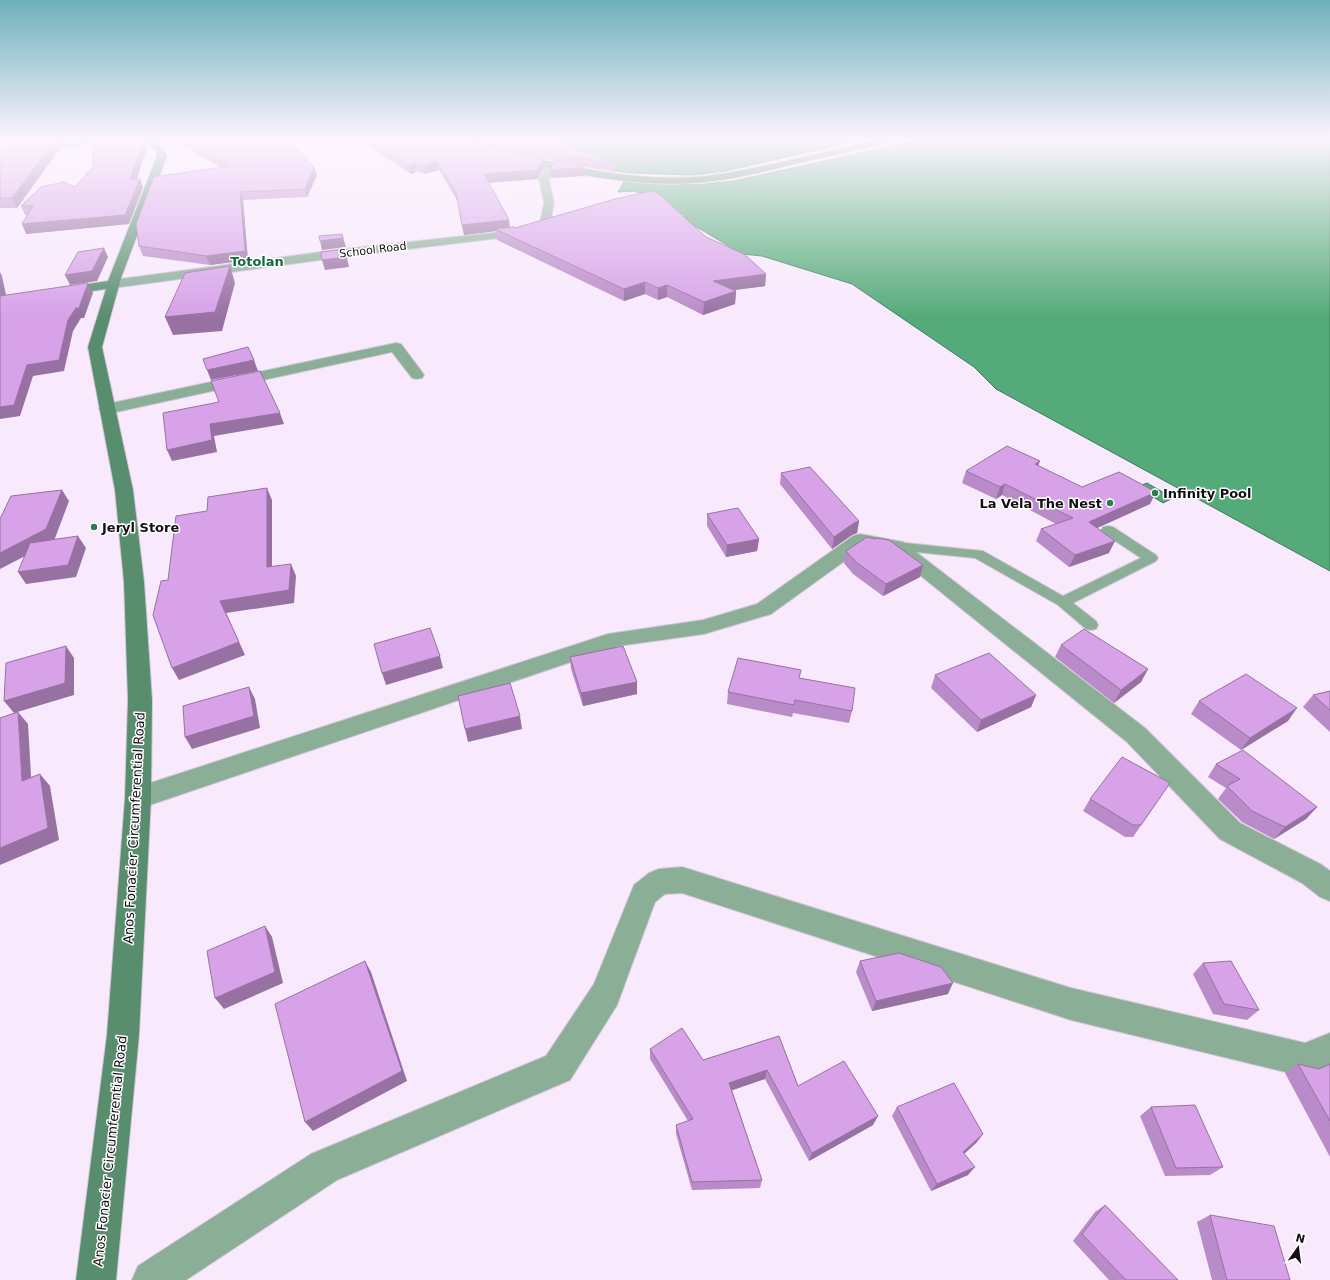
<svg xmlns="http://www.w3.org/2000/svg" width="1330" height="1280" font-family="'DejaVu Sans',sans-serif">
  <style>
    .water { fill: #54ab79; stroke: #407c5a }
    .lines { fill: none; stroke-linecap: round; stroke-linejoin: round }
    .lane-casing { stroke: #d3c6d8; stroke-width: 2 }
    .street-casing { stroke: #d3c6d8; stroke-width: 2 }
    .secondary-casing { stroke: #d3c6d8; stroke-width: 2 }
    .lane { fill: #8bae97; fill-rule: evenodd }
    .street { fill: #8bae97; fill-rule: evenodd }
    .secondary { fill: #588e6d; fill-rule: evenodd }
    .wall { fill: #b98bc8 }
    .shaded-wall { fill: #9671a2 }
    .building { fill: #d7a2e8; stroke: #9671a2 }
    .poi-dot { fill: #297f52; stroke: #fff; stroke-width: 1.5 }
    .labels { text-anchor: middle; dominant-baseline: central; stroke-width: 3; stroke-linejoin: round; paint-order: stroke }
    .far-street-label { font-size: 11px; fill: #120d13; stroke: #fff }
    .far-quarter-label { font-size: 13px; font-weight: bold; fill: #166840; stroke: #fff }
    .poi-label { font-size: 13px; font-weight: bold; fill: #120d13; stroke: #fff; text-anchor: start }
    .street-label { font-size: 13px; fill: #120d13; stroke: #fff }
  </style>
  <rect width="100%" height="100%" fill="#f8e9fd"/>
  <g class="water">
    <polygon points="533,138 869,138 725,171 694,175 632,173 610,170"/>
    <polygon points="929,138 1330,138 1330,571 996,389 974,367 852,284 762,256 742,254 690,223 683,214 670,210 644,194 633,191 618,192 624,182 697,185 734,181"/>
    <polygon points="1147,483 1173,498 1163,503 1137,487"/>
  </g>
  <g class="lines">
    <defs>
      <g id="lane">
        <polygon points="107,138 124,138 65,148 62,146 65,144"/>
        <polygon points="1108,526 1113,527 1156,555 1158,558 1156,561 1073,603 1096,621 1098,625 1096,629 1091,630 1086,629 1058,605 975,558 896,550 891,549 889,546 891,543 896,542 983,551 1063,596 1141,558 1103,533 1101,530 1103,527"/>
      </g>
      <g id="street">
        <polygon points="551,162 556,165 549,179 554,203 550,225 549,227 525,235 335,258 113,288 109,287 107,284 109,281 113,280 335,250 520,230 540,223 544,203 539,179 548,163"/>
        <polygon points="396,343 401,344 422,372 424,375 422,378 417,379 412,378 392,352 107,414 101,412 99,409 101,406 107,404"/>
        <polygon points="860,534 903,542 1145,728 1240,823 1322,865 1330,871 1330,901 1320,897 1302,883 1220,839 1127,742 890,551 864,547 771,614 704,634 618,646 138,809 129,806 125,798 129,790 138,787 608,634 703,620 757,604 853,536"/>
        <polygon points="682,867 1071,988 1305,1043 1330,1033 1330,1066 1306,1077 1071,1020 682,893 665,894 655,902 617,1005 570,1080 337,1180 186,1280 132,1280 138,1266 311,1154 546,1056 594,984 634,885 649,873 659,869"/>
      </g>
      <g id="secondary">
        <path d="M137,138C150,138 162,143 167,156L121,278L102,347L133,490L144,582L152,700L151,798L139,1035L116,1280H76L107,1035L125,798L128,700L124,582L115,490L88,347L106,289L0,305V297L108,281L157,156L156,151Z"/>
        <path d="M885,138H902L898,141C859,149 821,158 782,167C754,174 725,181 695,183C634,187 571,174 512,159L510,157L515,154C574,167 634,181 695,177C721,175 747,169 773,164C810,155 848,147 885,138Z"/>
      </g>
    </defs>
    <use href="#lane" class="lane-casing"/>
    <use href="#street" class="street-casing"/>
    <use href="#secondary" class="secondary-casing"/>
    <use href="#lane" class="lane"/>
    <use href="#street" class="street"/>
    <use href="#secondary" class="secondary"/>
  </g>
  <g class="wall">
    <polygon points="13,138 68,138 65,143 61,146 61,147 17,208 0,208 0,151"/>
    <polygon points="148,138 286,138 317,175 307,197 243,200 248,260 210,265 143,256 139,246 221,168 176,140 159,143 151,139"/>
    <polygon points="357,138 377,138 378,145 543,159 544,168 538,179 489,183 510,227 515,228 706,237 766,274 765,286 733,290 736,291 735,304 703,315 667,297 658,300 645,294 624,301 497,240 496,231 464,235 458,202 439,170 425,174 416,172 411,174 379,153 378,148 379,153"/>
    <polygon points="464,138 550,138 615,164 615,172 557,162 464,140"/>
    <polygon points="144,139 147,147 137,179 140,179 143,187 129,224 26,234 27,215 25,215 21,206 75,187 93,167"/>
    <polygon points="1038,466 1082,487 1150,504 1097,528 1109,553 1069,567 1036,541 1041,529 1056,524 1002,495 996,499 962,483 966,471"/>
    <polygon points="781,473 859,521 857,533 852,535 832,549 780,484"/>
    <polygon points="707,514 759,539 757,551 726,557 707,526"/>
    <polygon points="846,551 920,577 883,596 853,574 844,563"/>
    <polygon points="1061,645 1148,669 1141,682 1114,703 1055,657"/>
    <polygon points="570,657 637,682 637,694 583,706 571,669"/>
    <polygon points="935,675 1036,695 1031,707 977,732 931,688"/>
    <polygon points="800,678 852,711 849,723 793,713 792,717 727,704 728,692"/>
    <polygon points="1330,691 1330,732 1303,707 1313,695"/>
    <polygon points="1199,701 1288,721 1241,750 1191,714"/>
    <polygon points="1216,764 1317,807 1306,819 1274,839 1242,822 1218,799 1226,788 1208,777"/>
    <polygon points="1170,783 1133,837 1125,837 1083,811 1090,799"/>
    <polygon points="860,961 948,994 872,1011 856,972"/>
    <polygon points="1203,963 1259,1010 1247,1020 1213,1014 1193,974"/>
    <polygon points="779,1036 798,1086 873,1125 809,1161 765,1079 732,1090 762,1180 760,1188 692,1190 676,1134 676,1125 688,1121 650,1059 650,1049 703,1060"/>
    <polygon points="1298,1064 1319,1069 1330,1064 1330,1157 1285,1073"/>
    <polygon points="897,1107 983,1134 976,1143 964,1154 968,1175 931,1191 892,1116"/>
    <polygon points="1151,1107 1223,1167 1210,1175 1165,1176 1140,1116"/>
    <polygon points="1105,1205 1178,1280 1109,1280 1073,1241 1095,1212"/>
    <polygon points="1210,1215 1290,1280 1212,1280 1197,1222"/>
  </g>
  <g class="shaded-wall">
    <polygon points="0,138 9,138 0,140"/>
    <polygon points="57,138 68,138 65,143 61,146"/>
    <polygon points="57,138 61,147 17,208 12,198"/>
    <polygon points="157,138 175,138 176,140 159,143"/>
    <polygon points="376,138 377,138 379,153 377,145"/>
    <polygon points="144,139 147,147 134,189 130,180"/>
    <polygon points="543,159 544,168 538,179 485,183 484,174"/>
    <polygon points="437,161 439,170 425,174 424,165"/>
    <polygon points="415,163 416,172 411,174 409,165"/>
    <polygon points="314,167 317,175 307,197 305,189"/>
    <polygon points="583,167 584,176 551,178 550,170"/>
    <polygon points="140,179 143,187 129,224 26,234 22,224"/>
    <polygon points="240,192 243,200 248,260 210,265 206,256"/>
    <polygon points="509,220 510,230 495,229 496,231 464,235 462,225"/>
    <polygon points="342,234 346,247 322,250 320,241"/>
    <polygon points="104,248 108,257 97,281 70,285 65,275"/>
    <polygon points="345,249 349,267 325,270 322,260"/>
    <polygon points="230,266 235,283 222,331 173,335 165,317"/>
    <polygon points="0,272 2,276 6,295 0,296"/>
    <polygon points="766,274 765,286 712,293 713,281"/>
    <polygon points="645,282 645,294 624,301 624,289"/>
    <polygon points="88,283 93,293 84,318 81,318 73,331 64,371 33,376 20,416 0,419 0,407 27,365 68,320"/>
    <polygon points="667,285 667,297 658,300 658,288"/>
    <polygon points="736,291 735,304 703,315 704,302"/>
    <polygon points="254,360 258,371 211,380 207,370"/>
    <polygon points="280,413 284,424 214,436 217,452 172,461 167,450 210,424"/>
    <polygon points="1040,461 1036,472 1035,464"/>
    <polygon points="1005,484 1002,495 996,499 1000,487"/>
    <polygon points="267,488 272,500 272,580 267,567"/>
    <polygon points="62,490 69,501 54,541 0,569 0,553"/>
    <polygon points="1156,492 1150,504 1084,534 1089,522"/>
    <polygon points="859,521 857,533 852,535 832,549 834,537 854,523"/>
    <polygon points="78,536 86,548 76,577 26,584 18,572"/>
    <polygon points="759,539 757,551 726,557 727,545"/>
    <polygon points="1115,541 1109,553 1069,567 1075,555"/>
    <polygon points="291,564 296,576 294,603 226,613 245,655 179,680 172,668 220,601"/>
    <polygon points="923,565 920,577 883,596 886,584"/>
    <polygon points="66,646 74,658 74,695 14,713 4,701"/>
    <polygon points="440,656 443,668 386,685 382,673"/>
    <polygon points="1148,669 1141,682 1114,703 1121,690"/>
    <polygon points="637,682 637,694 583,706 581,693"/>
    <polygon points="249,687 255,699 260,728 192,749 185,737"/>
    <polygon points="1036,695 1031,707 977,732 981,720"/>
    <polygon points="1297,708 1288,721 1241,750 1250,738"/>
    <polygon points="18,712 28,724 32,793 22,781"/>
    <polygon points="520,716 522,729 468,742 465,729"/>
    <polygon points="40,774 50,786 59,840 0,865 0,848"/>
    <polygon points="1317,807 1306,819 1274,839 1285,827"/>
    <polygon points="265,926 272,937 283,983 224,1009 215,998"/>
    <polygon points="365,961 371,972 407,1081 313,1131 305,1122"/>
    <polygon points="953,983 948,994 872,1011 876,1001"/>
    <polygon points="767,1070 765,1079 727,1092 729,1083"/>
    <polygon points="878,1116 873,1125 809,1161 812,1153"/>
    <polygon points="983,1134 976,1143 956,1161 963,1152"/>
    <polygon points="975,1167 968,1175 931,1191 937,1184"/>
  </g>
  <g class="building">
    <polygon points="13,138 57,138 12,198 0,198 0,151"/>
    <polygon points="93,138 143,138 144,139 130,180 140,179 125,215 22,224 33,206 21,206 41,187 64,182 75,187 93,167"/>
    <polygon points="183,138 286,138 314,167 305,189 240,192 245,251 206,256 139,246 136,224 154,177 230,166"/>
    <polygon points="366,138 376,138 377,145"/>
    <polygon points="417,138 454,138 543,159 537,170 484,174 509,220 462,225 456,193 437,161 424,165 415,163 409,165 378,145"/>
    <polygon points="489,138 550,138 615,164 556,154"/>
    <polygon points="554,162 583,167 550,170"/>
    <polygon points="652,191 659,194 706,237 744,254 766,274 713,281 736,291 704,302 667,285 658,288 645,282 624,289 495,229 514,227 515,228 615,199"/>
    <polygon points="342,234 343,238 320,241 319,236"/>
    <polygon points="104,248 92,271 65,275 78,252"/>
    <polygon points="345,249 347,257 322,260 321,252"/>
    <polygon points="230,266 215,312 165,317 185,273"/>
    <polygon points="88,283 79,308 76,308 68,320 59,360 27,365 14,405 0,407 0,296"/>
    <polygon points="248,347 254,360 207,370 203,359"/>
    <polygon points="260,371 280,413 210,424 212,440 167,450 163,413 219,402 211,381"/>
    <polygon points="1007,446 1040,461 1035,464 1082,487 1119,472 1156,492 1089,522 1115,541 1075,555 1041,529 1073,518 1005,484 1000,487 966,471"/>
    <polygon points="810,467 859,521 854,523 834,537 781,473"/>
    <polygon points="267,488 267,567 291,564 289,590 220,601 239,642 172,668 153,615 161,581 168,580 176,516 207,511 208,497"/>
    <polygon points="62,490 46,529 0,553 0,519 11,496"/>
    <polygon points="738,508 759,539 727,545 707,514"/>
    <polygon points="78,536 68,565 18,572 30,543"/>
    <polygon points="867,537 875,539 877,538 889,540 923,565 886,584 856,562 846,551"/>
    <polygon points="430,628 440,656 382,673 374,644"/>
    <polygon points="1084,629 1148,669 1121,690 1061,645"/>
    <polygon points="66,646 65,683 4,701 6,663"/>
    <polygon points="623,646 637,682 581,693 570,657"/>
    <polygon points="989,653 1036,695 981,720 935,675"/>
    <polygon points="738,658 801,670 799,678 855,688 852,711 795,700 794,705 728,692"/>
    <polygon points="1246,674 1297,708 1250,738 1199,701"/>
    <polygon points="510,683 520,716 465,729 458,696"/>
    <polygon points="249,687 254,716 185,737 183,706"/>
    <polygon points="1330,691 1330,710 1313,695"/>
    <polygon points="18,712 22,781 40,774 48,828 0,848 0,718"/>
    <polygon points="1243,750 1317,807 1285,827 1252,811 1227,786 1240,779 1216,764"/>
    <polygon points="1122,757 1170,783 1141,825 1133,825 1090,799"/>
    <polygon points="265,926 275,972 215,998 207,951"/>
    <polygon points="899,953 941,967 953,983 876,1001 860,961"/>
    <polygon points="365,961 402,1071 305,1122 275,1004"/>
    <polygon points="1231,961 1259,1010 1224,1004 1203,963"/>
    <polygon points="682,1028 703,1060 779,1036 798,1086 844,1061 878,1116 812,1153 767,1070 729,1083 762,1180 692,1182 676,1125 693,1119 650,1049"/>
    <polygon points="1298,1064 1319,1069 1330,1064 1330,1121"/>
    <polygon points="954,1083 983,1134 963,1152 975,1167 937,1184 897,1107"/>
    <polygon points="1195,1105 1223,1167 1176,1168 1151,1107"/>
    <polygon points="1105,1205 1178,1280 1126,1280 1082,1234"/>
    <polygon points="1210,1215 1274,1226 1290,1280 1227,1280"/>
  </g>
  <linearGradient id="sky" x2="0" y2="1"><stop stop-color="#6db0bc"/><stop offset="0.44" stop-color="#fcf5fe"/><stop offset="1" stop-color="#fcf5fe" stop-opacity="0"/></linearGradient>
  <rect width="1330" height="317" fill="url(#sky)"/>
  <g class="poi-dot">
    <circle cx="1155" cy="493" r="4"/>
    <circle cx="1110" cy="503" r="4"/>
    <circle cx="94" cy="527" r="4"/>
  </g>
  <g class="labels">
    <g class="far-street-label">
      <text transform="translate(373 250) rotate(-7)">School Road</text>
    </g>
    <g class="far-quarter-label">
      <text x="257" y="261">Totolan</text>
    </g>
    <g class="poi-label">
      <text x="1163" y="493">Infinity Pool</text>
      <text x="1102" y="503" text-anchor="end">La Vela The Nest</text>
      <text x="102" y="527">Jeryl Store</text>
    </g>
    <g class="street-label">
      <text transform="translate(134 828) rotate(-87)">Anos Fonacier Circumferential Road</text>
      <text transform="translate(110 1151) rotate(-84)">Anos Fonacier Circumferential Road</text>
    </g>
  </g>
  <g transform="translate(1298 1248) rotate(14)" stroke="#ffffff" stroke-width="3" paint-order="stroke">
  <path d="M0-3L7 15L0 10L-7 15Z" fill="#120d13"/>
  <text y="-6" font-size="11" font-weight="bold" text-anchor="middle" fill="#120d13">N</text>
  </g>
</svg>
